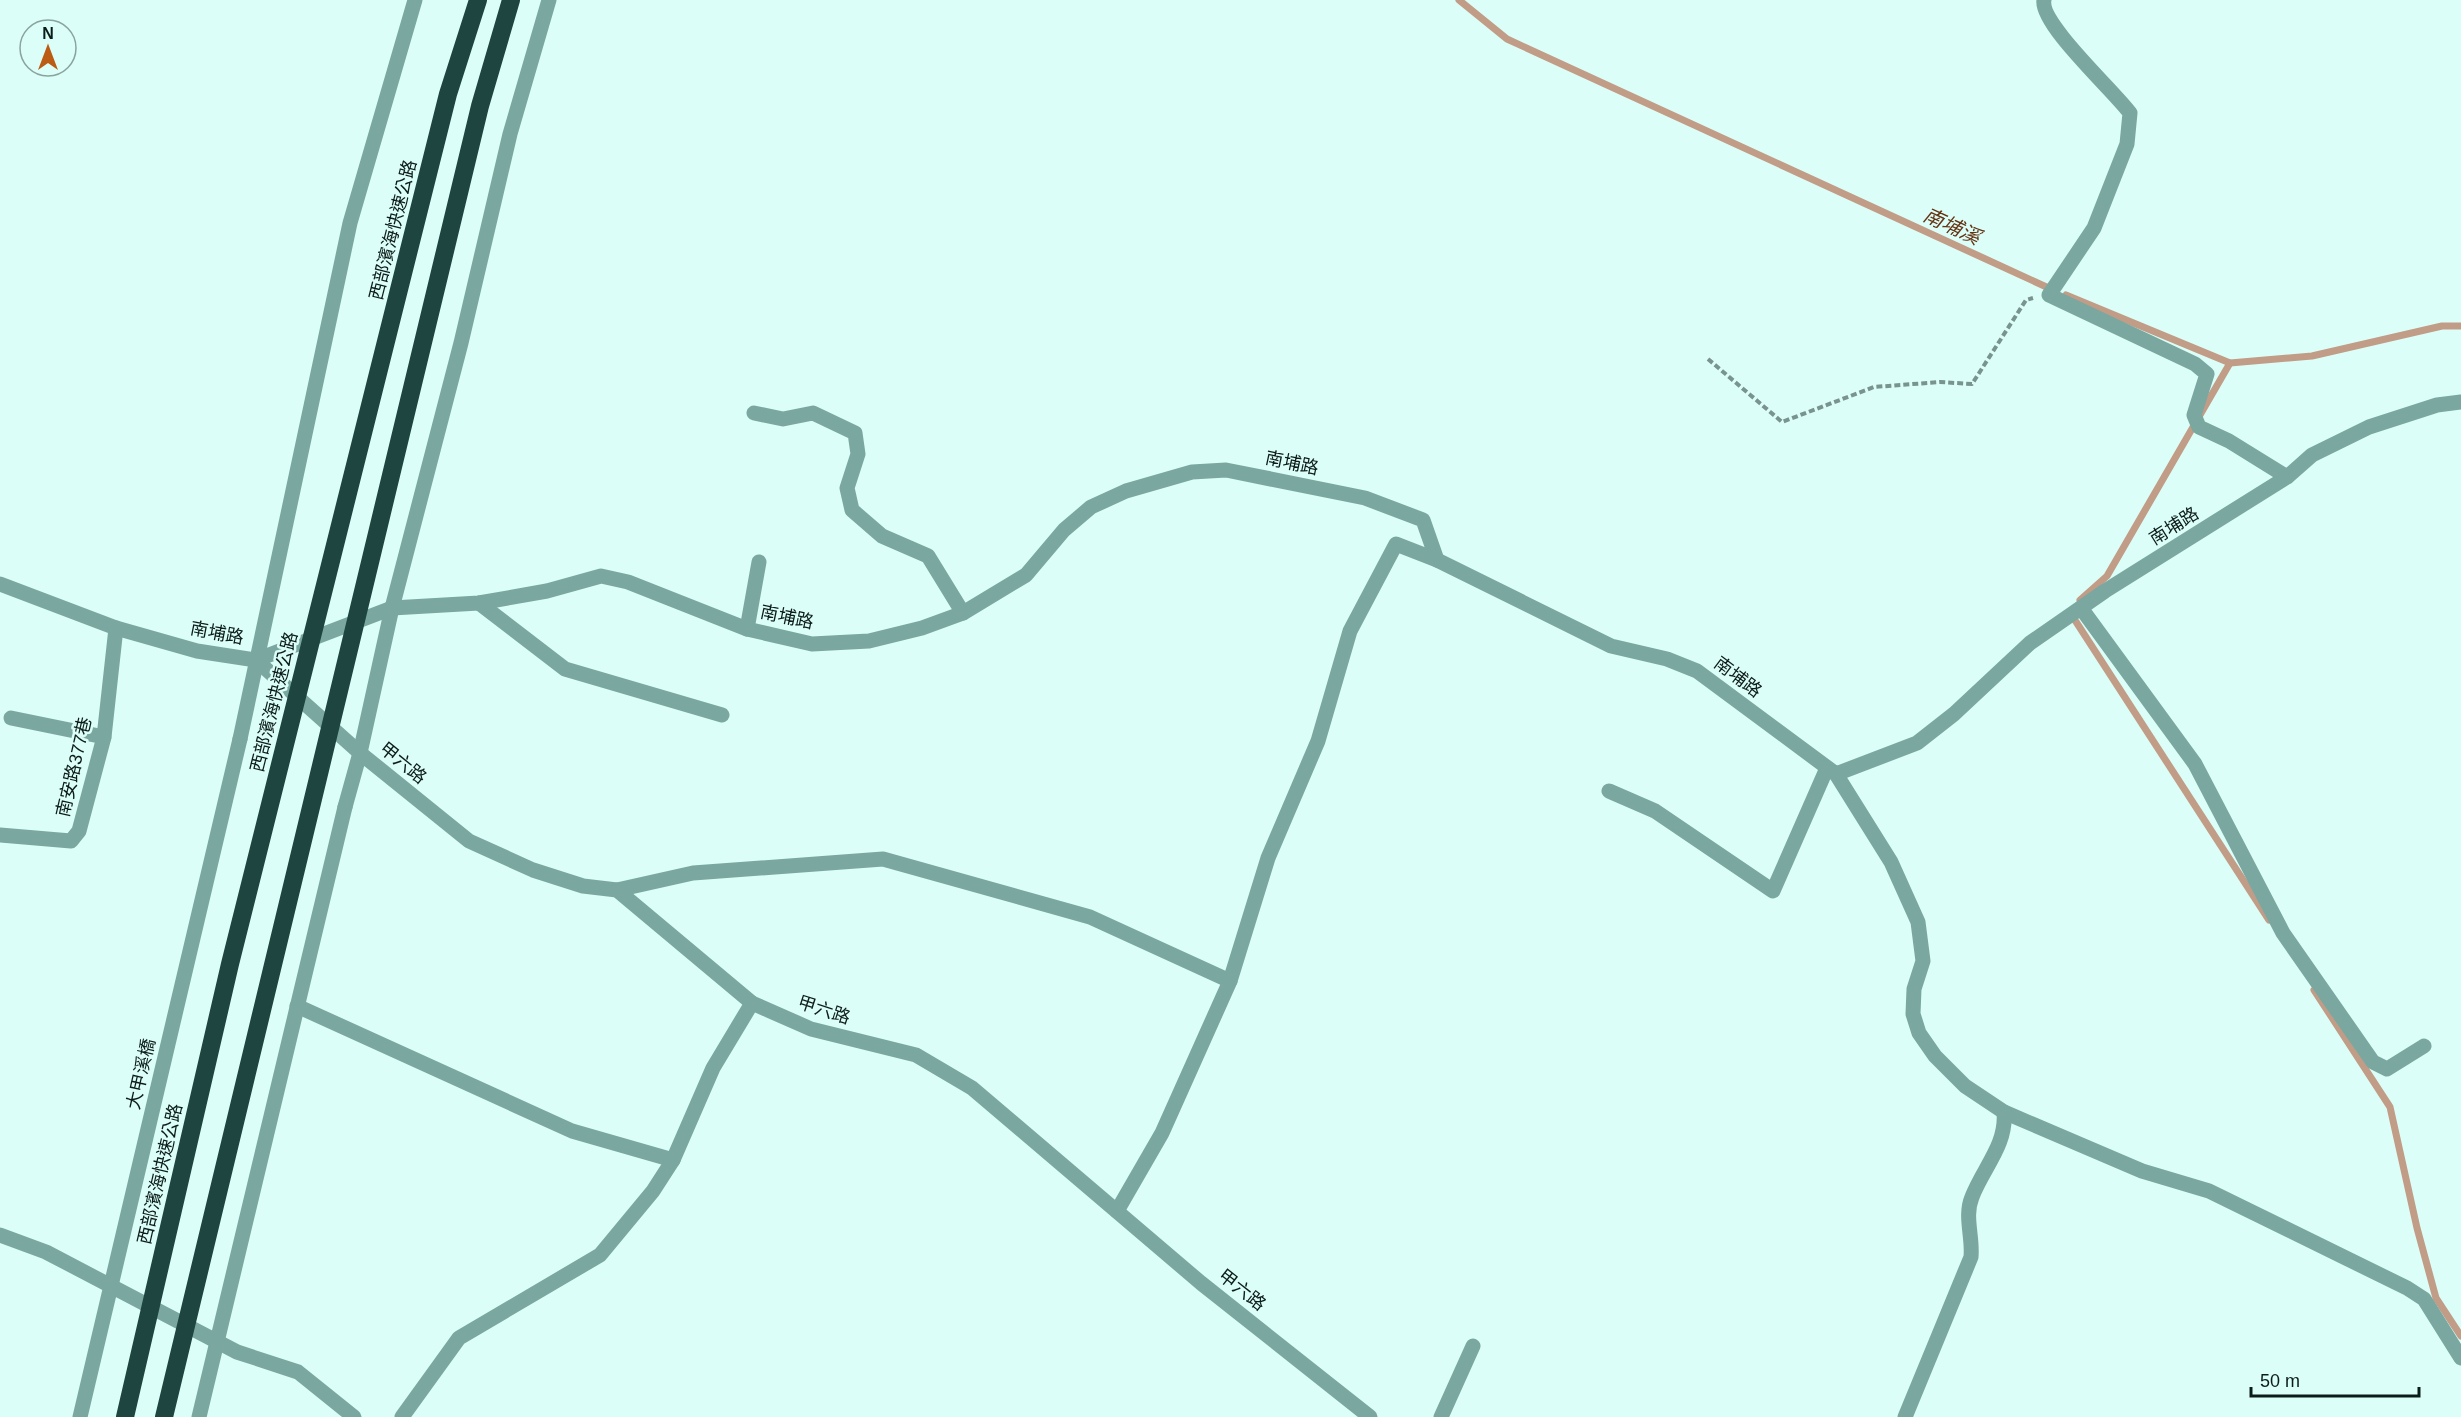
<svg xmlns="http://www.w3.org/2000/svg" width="2461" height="1417" font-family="Arial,'Noto Sans TC',sans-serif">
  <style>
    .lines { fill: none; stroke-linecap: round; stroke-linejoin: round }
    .stream { stroke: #c19c87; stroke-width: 7 }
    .path { stroke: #79938e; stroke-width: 4; stroke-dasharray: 6 3; stroke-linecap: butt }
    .minor { stroke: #7aa8a0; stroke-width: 15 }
    .minor-bridge { stroke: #7aa8a0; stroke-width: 15 }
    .highway-bridge { stroke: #1e4540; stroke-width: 18 }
    .labels { text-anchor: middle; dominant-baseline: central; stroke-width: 5; stroke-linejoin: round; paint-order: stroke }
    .street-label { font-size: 18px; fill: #0c1c19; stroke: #dcfef8 }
    .water-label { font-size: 20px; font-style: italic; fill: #643312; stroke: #dcfef8 }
  </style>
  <rect width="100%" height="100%" fill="#dcfef8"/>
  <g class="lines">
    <g class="stream">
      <polyline points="1459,0 1507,39 2053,290"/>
      <polyline points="2066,295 2230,363 2312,356 2442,326 2461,326"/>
      <polyline points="2080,600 2107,576 2230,363"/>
      <polyline points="2071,614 2269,920"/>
      <polyline points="2314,990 2390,1107 2417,1228 2436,1298 2461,1336"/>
    </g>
    <polyline class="path" points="1708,359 1782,422 1874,387 1940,382 1972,384 2026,300 2033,298"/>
    <g class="minor">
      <path d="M2044,0C2039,23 2114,91 2130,113L2127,144L2094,228L2049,295L2195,364L2207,374L2194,415L2199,427L2229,441L2287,477"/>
      <polyline points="754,413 783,419 813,413 855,433 858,454 847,488 852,510 882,536 928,556 963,613"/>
      <polyline points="0,584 116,628 197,651 256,660 392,608 479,603 547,591 601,576 628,582 747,629 812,644 869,641 922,628 963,613 1026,575 1064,530 1091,507 1126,491 1192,472 1226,470 1365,498 1423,520 1437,560 1611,646 1667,659 1697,671 1836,774 1917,743 1954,714 2030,643 2105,591 2287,477 2312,455 2369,427 2437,405 2461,402"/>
      <polyline points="479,603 565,669 722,715"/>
      <polyline points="2081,608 2195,764 2283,933 2373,1062 2387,1069 2424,1046"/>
      <polyline points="747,629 759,562"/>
      <polyline points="256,660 360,753 469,841 533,870 583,886 617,890 752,1003 811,1029 916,1055 972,1088 1201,1283 1370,1417"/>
      <polyline points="11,718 104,737"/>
      <polyline points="240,739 350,223 415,0"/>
      <polyline points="1836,774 1891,862 1918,922 1923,961 1914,989 1913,1014 1919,1033 1935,1056 1965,1086 2004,1112 2142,1171 2209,1191 2407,1288 2424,1299 2461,1358"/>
      <polyline points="1609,791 1655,811 1773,891 1827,768"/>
      <polyline points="345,807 360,753 392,608 461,343 510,134 549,0"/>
      <polyline points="0,835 71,841 79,831 104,737 116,628"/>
      <polyline points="617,890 693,873 883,859 1090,917 1230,981"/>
      <polyline points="297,1006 572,1131 673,1160"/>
      <polyline points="1117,1211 1162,1133 1230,981 1268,858 1318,741 1350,631 1396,544 1437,560"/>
      <polyline points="0,1235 46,1252 237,1352 298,1372 354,1417"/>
      <polyline points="402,1417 459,1338 600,1255 653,1191 673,1160 713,1068 752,1003"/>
      <polyline points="1441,1417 1473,1346"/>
      <path d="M1905,1417L1971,1257C1973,1237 1964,1216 1972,1197C1983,1168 2007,1145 2004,1112"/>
    </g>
    <g class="minor-bridge">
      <polyline points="80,1417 240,739"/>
      <polyline points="199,1417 345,807"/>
    </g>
    <g class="highway-bridge">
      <polyline points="125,1417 230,964 448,94 478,0"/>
      <polyline points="164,1417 480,106 511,0"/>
    </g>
  </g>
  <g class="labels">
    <g class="street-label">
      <text transform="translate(393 230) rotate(-76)">西部濱海快速公路</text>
      <text transform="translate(1292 463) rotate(12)">南埔路</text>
      <text transform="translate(2174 526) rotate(-32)">南埔路</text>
      <text transform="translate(787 617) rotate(12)">南埔路</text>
      <text transform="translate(217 633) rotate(11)">南埔路</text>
      <text transform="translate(1738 677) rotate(37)">南埔路</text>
      <text transform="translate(274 702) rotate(-76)">西部濱海快速公路</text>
      <text transform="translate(403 763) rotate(39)">甲六路</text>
      <text transform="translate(74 767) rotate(-77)">南安路377巷</text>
      <text transform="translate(824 1010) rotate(18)">甲六路</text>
      <text transform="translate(141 1074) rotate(-77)">大甲溪橋</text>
      <text transform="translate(160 1174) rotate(-77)">西部濱海快速公路</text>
      <text transform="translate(1242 1290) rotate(38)">甲六路</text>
    </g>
    <g class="water-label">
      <text transform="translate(1952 226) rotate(25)">南埔溪</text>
    </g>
  </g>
  <g transform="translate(48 48)"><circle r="28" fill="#dcfef8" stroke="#89a49f" stroke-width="1.5"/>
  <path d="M0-4.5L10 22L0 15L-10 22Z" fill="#bb5b14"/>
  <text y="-9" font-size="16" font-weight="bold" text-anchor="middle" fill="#0c1c19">N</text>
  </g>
  <path d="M2251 1387v9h168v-9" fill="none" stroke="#0c1c19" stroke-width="3"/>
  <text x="2260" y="1387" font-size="18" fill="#0c1c19" stroke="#dcfef8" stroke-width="4.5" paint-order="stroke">50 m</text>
</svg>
